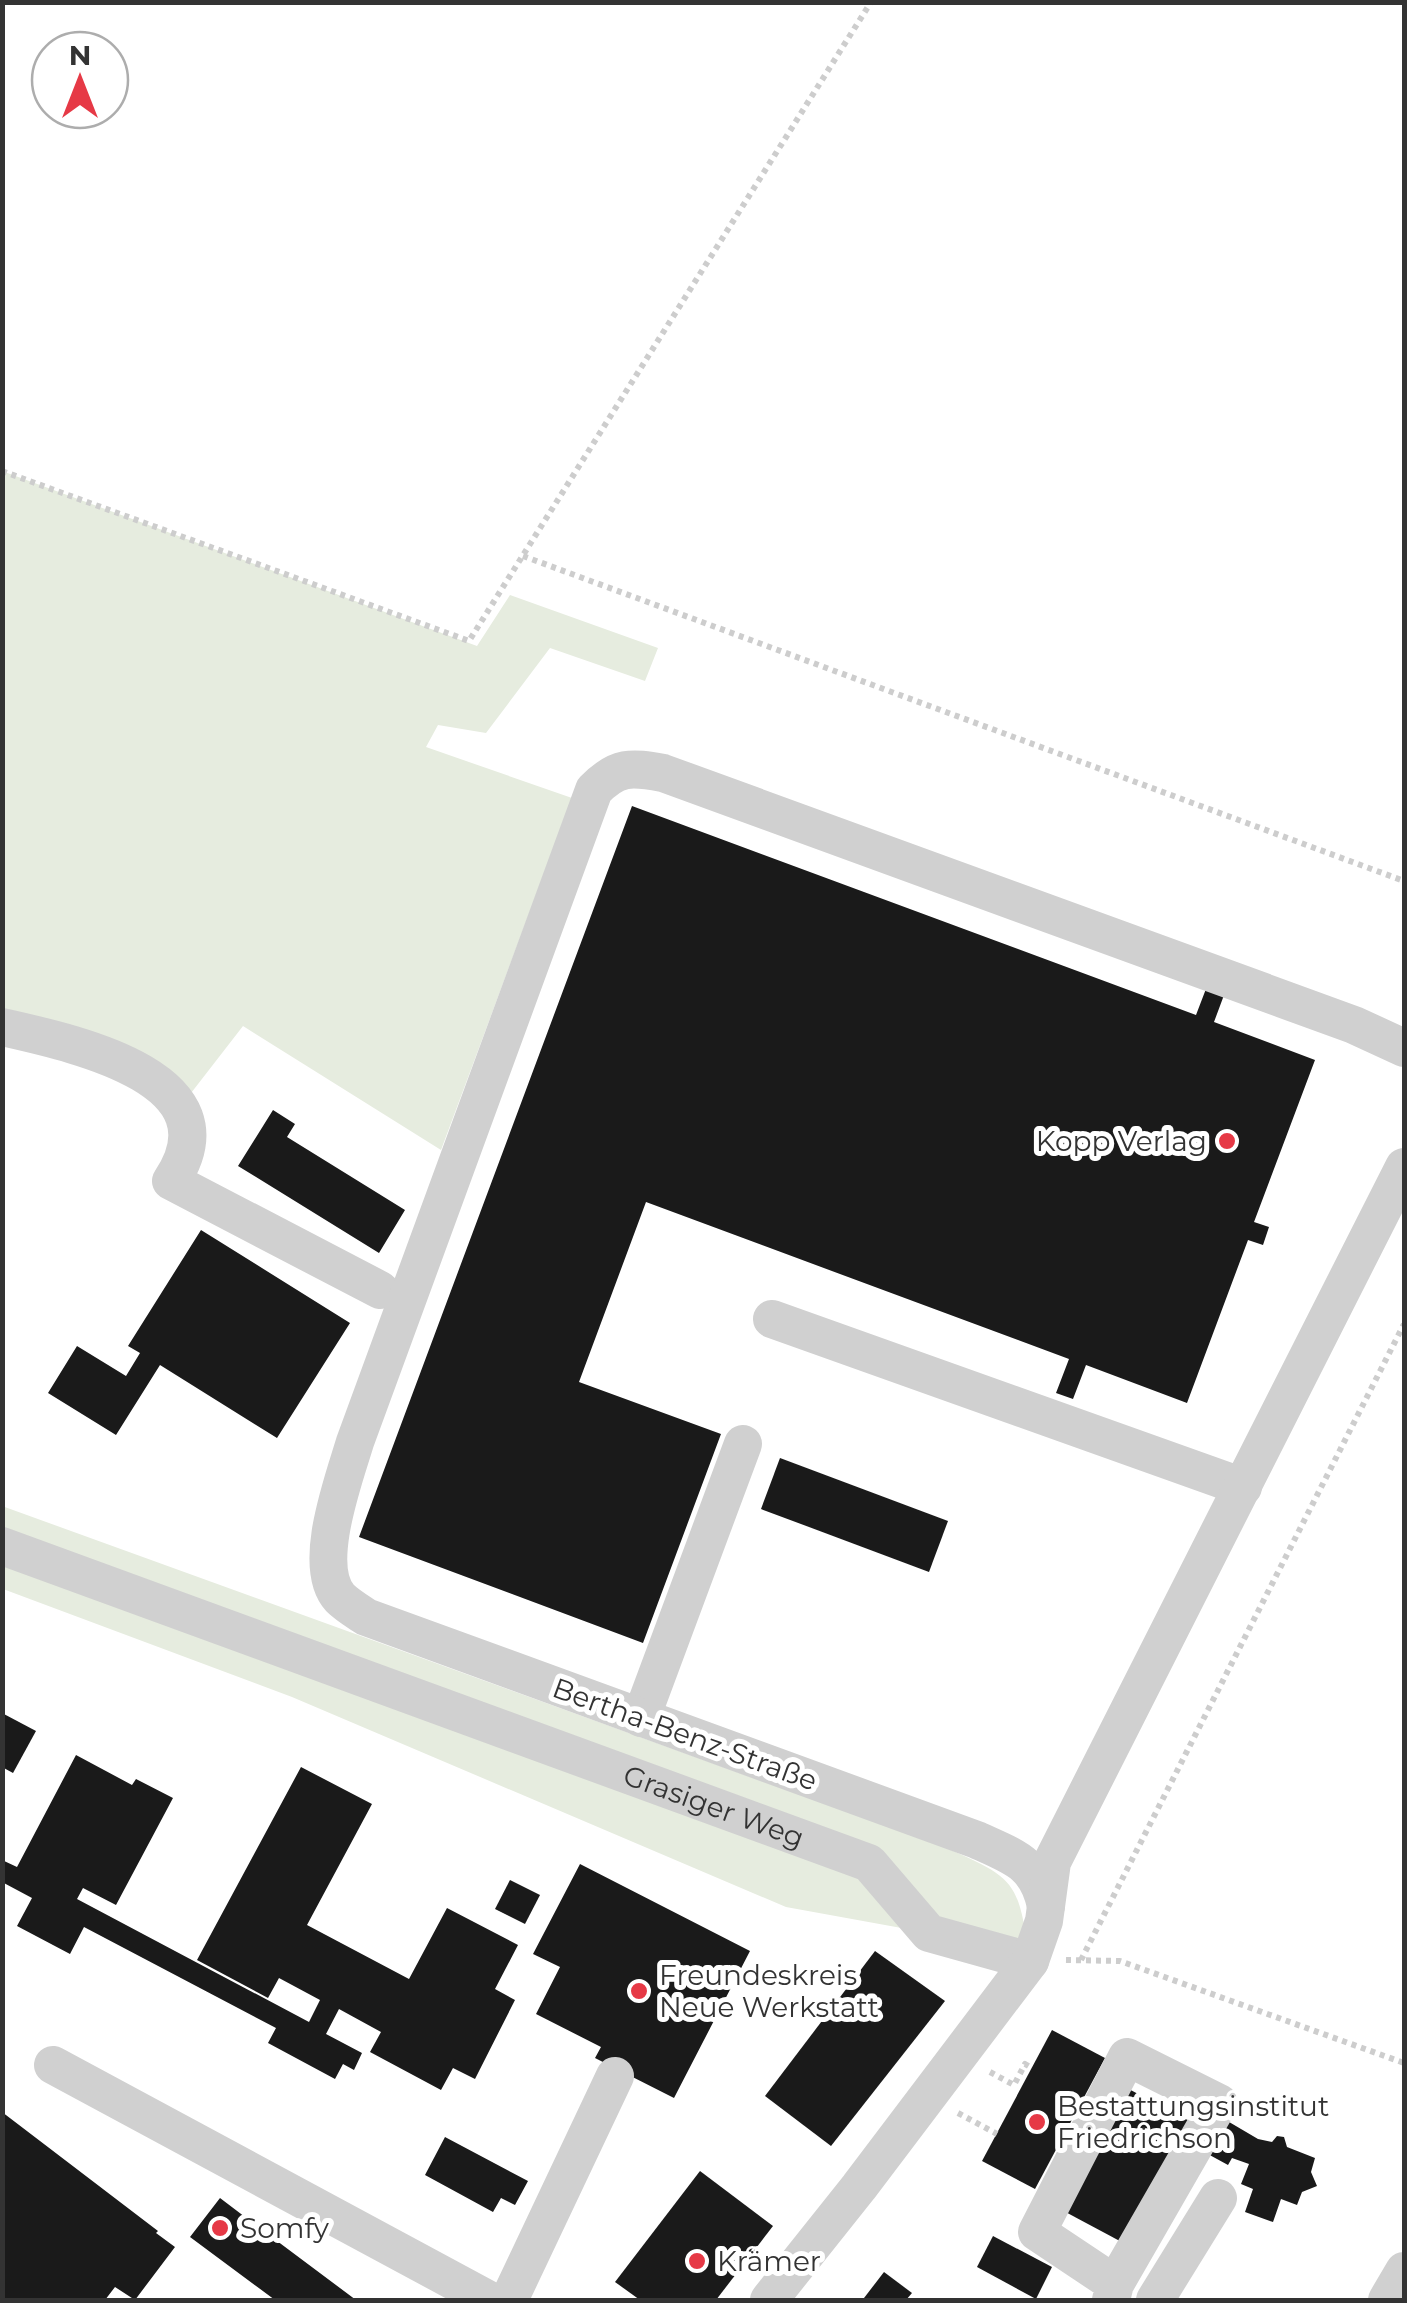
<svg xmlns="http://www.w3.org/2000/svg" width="1407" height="2303" font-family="Montserrat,sans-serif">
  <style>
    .green { fill: #e6ecdf }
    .building { fill: #1a1a1a }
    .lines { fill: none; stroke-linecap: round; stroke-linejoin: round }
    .path { stroke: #cdcdcd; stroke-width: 6; stroke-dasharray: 5 5; stroke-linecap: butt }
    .minor { stroke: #d0d0d0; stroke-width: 38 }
    .poi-dot { fill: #e63946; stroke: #fff; stroke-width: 4 }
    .labels { text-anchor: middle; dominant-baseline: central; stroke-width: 10; stroke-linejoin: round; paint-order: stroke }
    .poi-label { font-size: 28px; fill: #333; stroke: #fff; text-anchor: start }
    .street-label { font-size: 28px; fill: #333; stroke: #fff }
  </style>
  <rect width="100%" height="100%" fill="#fff"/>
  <g class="green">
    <polygon points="2,471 477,646 510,595 658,648 645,681 550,648 486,733 438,725 426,747 572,798 441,1150 243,1026 181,1106 3,1030"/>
    <path d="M2,1506L944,1847C1018,1879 1018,1882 1030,1961L929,1933L786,1907L292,1697L3,1589Z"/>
  </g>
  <g class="building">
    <polygon points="632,806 1196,1015 1209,981 1227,987 1214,1022 1315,1060 1254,1222 1269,1227 1263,1245 1248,1240 1187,1403 1086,1365 1073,1399 1056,1393 1069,1359 646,1202 579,1382 721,1434 643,1643 359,1537"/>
    <polygon points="273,1110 295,1124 287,1137 405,1210 379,1253 238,1166"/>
    <polygon points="201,1230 350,1323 277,1438 160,1365 116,1435 48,1393 77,1346 126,1376 140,1353 128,1346"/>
    <polygon points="780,1458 948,1521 929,1572 761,1509"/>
    <polygon points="2,1713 36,1731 13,1773 2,1767"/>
    <polygon points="76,1755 132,1785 136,1779 173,1798 116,1905 83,1888 77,1899 309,2022 320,2000 279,1978 268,1998 197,1960 301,1767 372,1804 307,1925 409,1979 447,1908 518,1945 495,1989 515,2000 475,2079 453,2068 441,2090 370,2052 381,2032 339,2009 326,2034 362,2053 354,2070 343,2064 335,2079 268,2043 276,2028 84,1927 70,1954 17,1926 32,1898 2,1882 2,1860 17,1867"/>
    <polygon points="580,1864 750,1951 674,2098 595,2058 601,2047 536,2014 560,1967 533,1954"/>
    <polygon points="510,1880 540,1895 525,1924 495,1909"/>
    <polygon points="875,1951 945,2001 831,2146 765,2096"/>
    <polygon points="1052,2030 1105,2058 1035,2189 982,2161"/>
    <polygon points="1123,2086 1197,2125 1131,2247 1058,2208"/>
    <polygon points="2,2112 158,2231 156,2233 175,2247 135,2300 115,2287 105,2300 2,2300"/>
    <polygon points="1224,2119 1258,2139 1272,2142 1277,2136 1284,2137 1287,2147 1315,2158 1311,2172 1317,2186 1302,2192 1297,2205 1281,2199 1273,2222 1245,2212 1253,2189 1241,2184 1249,2164 1232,2158 1228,2165 1206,2153"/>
    <polygon points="445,2137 528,2181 515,2205 501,2198 493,2212 425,2175"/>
    <polygon points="700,2171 773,2226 716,2300 640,2300 615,2282"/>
    <polygon points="220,2198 249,2220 356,2300 275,2300 190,2237"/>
    <polygon points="993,2236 1052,2267 1036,2299 977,2267"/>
    <polygon points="884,2272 912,2293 906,2300 864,2298"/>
  </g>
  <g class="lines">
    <g class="path">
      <polyline points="2,471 469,641 871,2"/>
      <polyline points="523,556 1404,881"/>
      <polyline points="1066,1960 1120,1961 1404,2063"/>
      <polyline points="1081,1960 1404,1324"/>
      <polyline points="990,2072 1014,2085 1025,2064 1032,2068"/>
      <polyline points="958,2113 997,2134"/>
    </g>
    <g class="minor">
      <path d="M2,1027C73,1043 240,1078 171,1181L380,1290"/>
      <polyline points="772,1319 1243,1487"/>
      <path id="s1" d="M2,1546L869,1863L929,1933L1030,1961"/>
      <polyline points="641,1718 743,1444"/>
      <path d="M1046,1906C1037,1863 1014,1857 977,1840L366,1617C357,1611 347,1605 340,1598C311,1566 344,1479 355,1442L594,790C617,766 631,767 663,773L1354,1025L1404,1048"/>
      <polyline points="53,2065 489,2300"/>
      <polyline points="509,2300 615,2076"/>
      <polyline points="769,2300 859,2187 1030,1961 1044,1921 1052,1862 1404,1167"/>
      <polyline points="1111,2300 1115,2284 1219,2103 1127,2057 1037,2232 1115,2284"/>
      <polyline points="1155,2300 1218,2198"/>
      <polyline points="1387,2300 1404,2271"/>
    </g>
  </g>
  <g class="poi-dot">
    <circle cx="1227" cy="1141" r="10"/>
    <circle cx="639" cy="1991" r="10"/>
    <circle cx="1037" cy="2122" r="10"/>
    <circle cx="220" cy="2228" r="10"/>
    <circle cx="697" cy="2261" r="10"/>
  </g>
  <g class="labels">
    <g class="poi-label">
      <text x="1207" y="1141" text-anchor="end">Kopp Verlag</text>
      <text x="659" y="1975">Freundeskreis<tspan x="659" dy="32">Neue Werkstatt</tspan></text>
      <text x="1057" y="2106">Bestattungsinstitut<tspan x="1057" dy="32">Friedrichson</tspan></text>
      <text x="240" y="2228">Somfy</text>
      <text x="717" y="2261">Krämer</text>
    </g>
    <g class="street-label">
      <text transform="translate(685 1734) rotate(20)">Bertha-Benz-Straße</text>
      <text stroke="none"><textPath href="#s1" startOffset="758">Grasiger Weg</textPath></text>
    </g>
  </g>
  <rect width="1407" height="2303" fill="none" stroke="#333333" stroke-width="10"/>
  <g transform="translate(80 80)"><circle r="48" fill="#ffffff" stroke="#adadad" stroke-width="2.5"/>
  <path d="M0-8L18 38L0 25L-18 38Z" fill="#e63946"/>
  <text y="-15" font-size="28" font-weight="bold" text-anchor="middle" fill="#333333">N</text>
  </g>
</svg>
